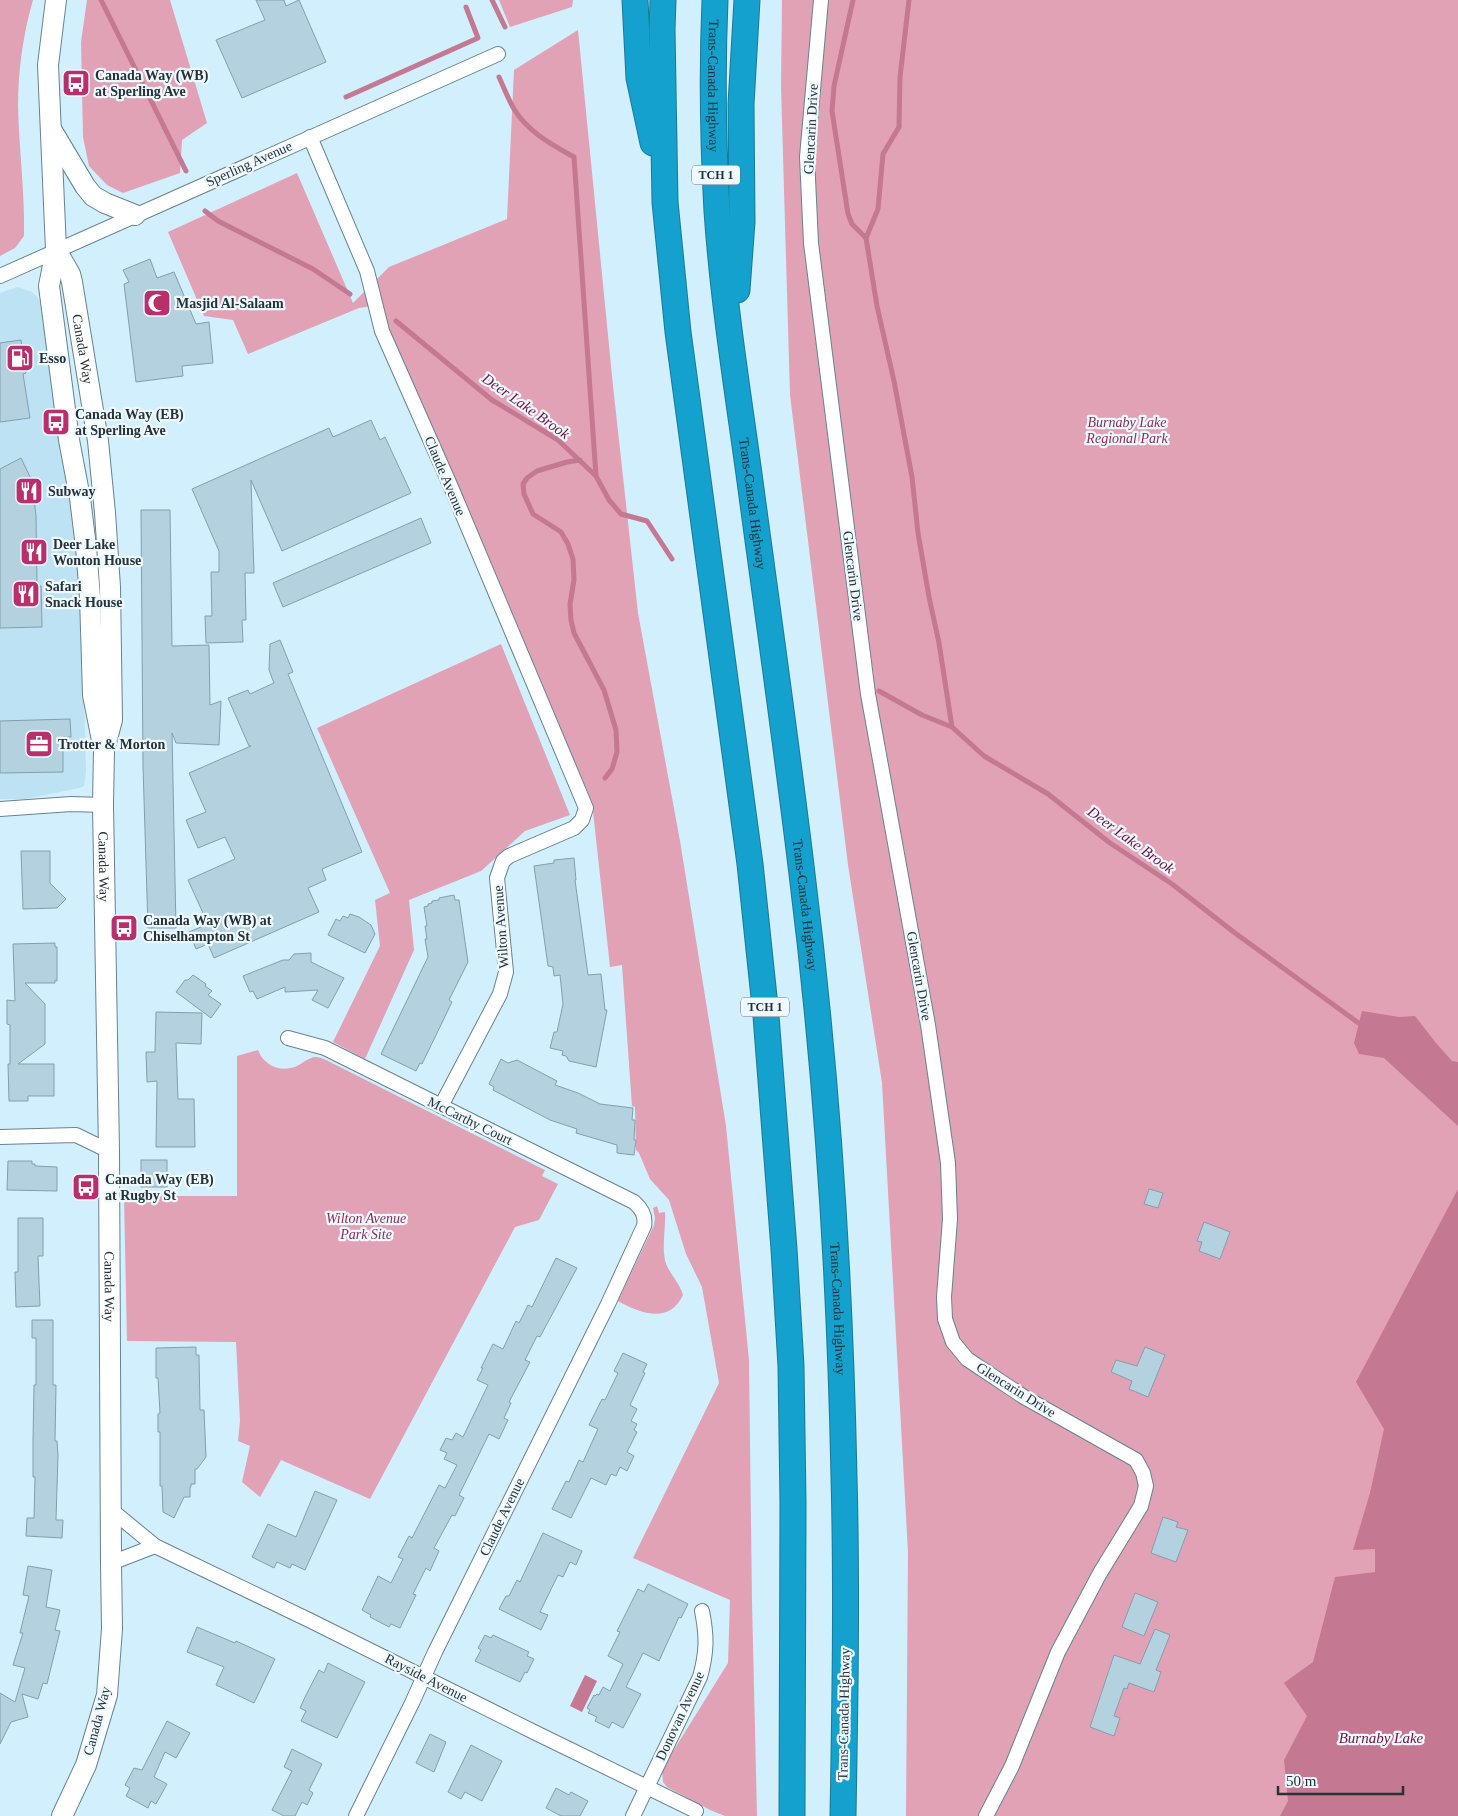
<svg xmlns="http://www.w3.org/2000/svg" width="1458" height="1816" font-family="'Times New Roman',serif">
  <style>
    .built { fill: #bce2f4 }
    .green { fill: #e1a2b5 }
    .water { fill: #c57891 }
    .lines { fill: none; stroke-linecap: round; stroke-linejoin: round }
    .stream { stroke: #c57891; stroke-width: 5 }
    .building { fill: #b3d1df; stroke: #829fac }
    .street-casing { stroke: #67838f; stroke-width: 16 }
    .secondary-casing { stroke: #67838f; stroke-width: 22 }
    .highway-casing { stroke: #1a7a98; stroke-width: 27 }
    .street { stroke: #fff; stroke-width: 14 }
    .secondary { stroke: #fff; stroke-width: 20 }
    .highway { stroke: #14a1cd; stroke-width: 25 }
    .labels { text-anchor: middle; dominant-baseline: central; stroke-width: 4.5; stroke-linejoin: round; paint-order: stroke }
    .shield { fill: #edf9ff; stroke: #626e73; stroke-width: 1 }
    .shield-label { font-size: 12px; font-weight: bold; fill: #263237 }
    .poi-label { font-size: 14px; font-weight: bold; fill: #263237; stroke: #edf9ff; text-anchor: start }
    .street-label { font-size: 14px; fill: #263237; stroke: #edf9ff }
    .park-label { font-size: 14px; font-style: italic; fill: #8a2d53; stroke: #edf9ff }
    .water-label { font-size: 15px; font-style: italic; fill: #70133d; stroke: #edf9ff }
  </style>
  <rect width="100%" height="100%" fill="#d1effd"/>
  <polygon class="built" points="18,287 32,292 38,298 42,307 72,513 79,576 82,626 86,771 84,786 79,788 25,799 0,799 0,293"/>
  <g class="green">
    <path d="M0,0H33C23,34 18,71 18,106C19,149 25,193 24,236L15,248L0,256Z"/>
    <polygon points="87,0 170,0 207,123 182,140 180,173 123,193 107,185 89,166 83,137 81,42"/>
    <polygon points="499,0 573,0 572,7 510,27"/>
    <polygon points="782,0 1458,0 1458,1816 906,1816 908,1552 882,1083 848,865 790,395 781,86"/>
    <polygon points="578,30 613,386 638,613 680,841 726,1126 749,1360 752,1602 757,1816 725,1816 710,1810 667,1787 663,1782 662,1769 728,1663 730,1600 633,1558 719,1383 702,1287 686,1254 669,1200 650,1179 639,1153 636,1150 635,1107 632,1106 622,965 610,967 592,802 378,305 359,308 248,354 233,320 204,316 168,232 297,173 353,303 389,267 507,219 514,70"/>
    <polygon points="501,644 570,815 525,831 481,871 409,900 414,950 365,1059 333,1042 380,946 375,900 390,893 317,728"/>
    <path d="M258,1050C264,1066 281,1073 297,1066C303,1063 308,1058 315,1057C319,1057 322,1058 326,1060L545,1170L542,1176L558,1184L539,1220L515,1227L370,1499L281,1460L260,1497L242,1482L250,1446L238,1441L240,1421L236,1342L127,1341L124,1196H237V1056Z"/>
    <path d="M657,1206L659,1213L665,1212C666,1229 661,1247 666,1264C670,1274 679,1282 683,1295C669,1325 640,1313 618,1301L654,1225L655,1218L653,1208Z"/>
  </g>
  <g class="water">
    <polygon points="1362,1011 1399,1017 1415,1016 1436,1043 1452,1061 1458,1062 1458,1126 1384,1058 1359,1054 1354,1043"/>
    <polygon points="1458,1189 1458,1816 1280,1816 1288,1801 1284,1760 1307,1716 1284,1683 1313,1662 1335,1577 1375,1572 1375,1549 1353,1550 1370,1493 1384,1429 1356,1382"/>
    <polygon points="585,1675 597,1681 582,1712 570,1706"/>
  </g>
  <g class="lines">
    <g class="stream">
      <polyline points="101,0 186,171"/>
      <polyline points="492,0 505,27"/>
      <polyline points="853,0 834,86 832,111 848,214 852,224 866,238"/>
      <polyline points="909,0 900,77 899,127 883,154 878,209 866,238 877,306 894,381 912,477 918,533 929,597 939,643 952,727"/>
      <path d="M499,77C504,88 508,99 514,109C528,132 551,144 574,157L596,476"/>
      <polyline points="346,97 478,38 466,7"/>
      <polyline points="205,211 218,221 313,269 350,294"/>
      <polyline points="396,321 492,400 558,440 596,476 609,500 621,514 647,521 672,559"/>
      <polyline points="580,460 567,462 537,471 527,478 523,484 524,494 533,514 561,532 568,544 573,559 574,580 570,604 571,620 574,633 604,690 616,730 617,752 612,769 605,778"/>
      <polyline points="879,691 922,715 952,727 984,756 1048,794 1110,843 1172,884 1235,933 1364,1027"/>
    </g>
  </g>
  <g class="building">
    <polygon points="256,0 284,0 286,6 299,0 326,62 242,98 216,40 265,20"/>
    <polygon points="150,259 157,278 174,272 196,324 209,322 213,363 182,366 183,376 136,382 124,284 129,282 123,270"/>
    <polygon points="21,340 26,373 23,374 30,418 0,422 0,343"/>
    <polygon points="371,420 380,440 385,437 411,493 282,551 251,480 254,573 245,573 246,620 242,620 243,642 206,643 205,616 212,616 211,572 219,572 219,551 192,489 329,428 333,437"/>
    <polygon points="21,458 32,481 36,516 37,586 41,586 42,627 0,628 0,469"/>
    <polygon points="141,510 170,510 172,646 209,645 210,705 221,701 219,745 176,743 172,733 176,928 148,928 143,766"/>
    <polygon points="421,518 431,543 283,607 273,583"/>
    <polygon points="280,640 293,672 288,674 362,852 322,869 326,880 308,888 319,912 214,958 208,944 196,949 189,932 208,924 188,880 235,859 225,837 198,848 186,820 206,812 189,773 251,746 249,746 228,698 248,690 250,694 274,683 269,670 270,644"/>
    <polygon points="70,719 71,737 63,737 63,772 0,773 0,721"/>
    <polygon points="21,851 50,851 50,883 66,899 57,908 23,909"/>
    <polygon points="574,858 576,880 575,880 588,975 601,974 605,1010 607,1010 596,1067 569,1061 566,1056 562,1055 563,1051 550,1048 554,1032 557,1032 563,1004 560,975 554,976 553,967 548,966 534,866 554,863 554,860"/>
    <polygon points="454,895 455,900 459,900 468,962 449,1000 452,1002 422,1064 420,1063 416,1071 381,1054 428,957 425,939 427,939 425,926 427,926 424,907 428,906 428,904 432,903 432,901 439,900 439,898"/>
    <polygon points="350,914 359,917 371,925 375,934 365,953 328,935 336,919 340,921 343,916 348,918"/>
    <polygon points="55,943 55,947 57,947 57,981 55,980 55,983 25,983 45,1004 45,1044 18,1064 54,1064 54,1096 28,1096 28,1101 9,1101 8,1064 10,1064 10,1025 7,1024 7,1000 15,1001 13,944"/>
    <polygon points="311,953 311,962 344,978 328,1008 312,1000 318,990 285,992 285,987 257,999 253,991 250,992 243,976 283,960 289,960 294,954"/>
    <polygon points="193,975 206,984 205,986 212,991 208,995 221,1004 211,1018 176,992 185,980 188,980"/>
    <polygon points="156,1012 202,1013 201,1044 176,1043 178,1099 194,1099 195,1147 156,1147 157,1081 147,1082 146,1052 155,1052"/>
    <polygon points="501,1059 508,1063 517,1060 557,1081 555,1085 578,1093 600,1104 633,1108 632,1120 635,1120 634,1140 636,1140 634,1155 617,1153 617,1145 576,1133 577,1129 550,1120 493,1090 494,1087 489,1084"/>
    <rect x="141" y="1160" width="26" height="27"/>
    <polygon points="8,1161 32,1161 32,1164 35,1164 35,1166 57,1167 57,1191 7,1190"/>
    <polygon points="1149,1189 1163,1193 1158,1208 1144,1204"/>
    <polygon points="18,1218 43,1218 43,1256 38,1256 40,1306 16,1307 15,1272 18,1272"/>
    <polygon points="1204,1222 1230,1232 1220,1259 1199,1251 1202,1242 1197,1241"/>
    <polygon points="556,1258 577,1268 540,1337 537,1336 525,1360 530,1362 509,1402 511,1403 504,1418 508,1420 499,1439 489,1434 459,1495 464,1498 455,1516 452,1515 434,1548 439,1551 430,1571 426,1568 413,1594 416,1595 400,1628 391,1624 389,1627 370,1617 371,1615 362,1610 378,1576 391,1583 403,1559 398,1557 409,1536 412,1538 439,1485 445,1488 457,1465 444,1459 447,1453 440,1450 446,1438 452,1440 456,1433 463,1437 488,1385 477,1380 483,1368 481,1368 493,1344 503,1349 516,1321 519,1323 528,1305 532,1307"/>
    <polygon points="32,1320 53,1320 53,1385 56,1385 55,1441 57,1441 58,1455 56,1520 63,1520 62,1538 26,1536 27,1518 34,1518 35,1477 33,1477 33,1441 34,1385 36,1385 36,1338 32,1338"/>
    <polygon points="196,1347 196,1355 199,1355 200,1410 204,1410 206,1457 197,1469 195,1469 195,1484 191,1484 191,1487 190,1487 190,1497 184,1497 174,1518 163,1512 162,1486 160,1486 160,1432 158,1432 158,1414 160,1413 158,1378 156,1378 156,1348"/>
    <polygon points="1145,1347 1165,1355 1148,1397 1129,1389 1132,1381 1111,1372 1116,1360 1137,1366"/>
    <polygon points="623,1353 647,1364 643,1372 645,1373 630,1405 637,1409 631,1421 637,1424 634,1430 637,1432 627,1452 634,1456 627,1471 620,1467 616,1476 611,1474 606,1485 591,1478 571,1518 552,1509 566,1481 569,1482 579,1460 583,1462 598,1429 589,1425 602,1399 605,1400 618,1373 614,1371"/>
    <polygon points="315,1491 337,1500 305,1570 292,1564 290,1568 277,1562 274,1568 252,1557 268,1524 296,1537"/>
    <polygon points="1163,1517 1178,1522 1176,1527 1188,1530 1176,1562 1151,1553"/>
    <polygon points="543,1533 582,1551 576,1565 570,1562 563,1577 558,1575 540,1612 548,1615 541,1630 499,1609 506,1596 509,1596 517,1580 520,1582"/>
    <polygon points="28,1566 52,1570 46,1607 60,1610 55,1630 60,1631 47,1684 43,1683 38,1699 22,1694 28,1717 11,1722 0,1744 0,1693 15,1702 25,1668 13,1665 23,1633 20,1633 29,1596 23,1595"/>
    <polygon points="648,1584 688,1604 681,1618 679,1617 659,1661 643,1653 626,1687 641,1694 623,1728 612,1722 609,1728 595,1721 597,1717 588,1713 590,1710 587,1708 594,1695 595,1696 597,1694 599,1695 603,1687 610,1691 623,1664 608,1656 620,1632 617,1631 638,1589 644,1592"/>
    <polygon points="1135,1593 1158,1602 1144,1636 1122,1627"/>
    <polygon points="197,1627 235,1643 236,1641 275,1659 254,1703 216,1685 224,1667 187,1652"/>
    <polygon points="1155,1629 1170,1635 1156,1670 1161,1672 1154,1692 1129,1683 1127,1689 1124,1688 1114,1716 1120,1718 1114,1736 1090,1727 1114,1655 1140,1664"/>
    <polygon points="485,1635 491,1638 493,1635 529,1652 527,1656 534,1659 527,1673 525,1672 520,1682 475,1661 481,1650 478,1648"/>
    <polygon points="328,1663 365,1682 337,1738 301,1721 306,1711 300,1708 306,1695 319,1670 324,1673"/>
    <polygon points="167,1721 190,1733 176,1758 165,1752 154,1777 167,1784 156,1804 151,1801 148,1808 126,1796 130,1788 125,1785 134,1768 142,1770"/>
    <polygon points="430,1734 446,1742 434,1772 416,1763"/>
    <polygon points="471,1745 502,1761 482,1801 465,1792 461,1799 448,1792"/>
    <polygon points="292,1749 322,1764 309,1790 313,1793 307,1805 302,1802 295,1816 284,1816 272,1810 292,1771 284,1767"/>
    <polygon points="556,1788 569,1795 571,1792 588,1801 580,1816 561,1816 546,1808"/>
  </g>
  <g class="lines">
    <defs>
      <g id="street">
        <polyline points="821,0 807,157 811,243 868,694 928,1025 948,1163 950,1219 944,1297 945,1319 953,1342 967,1359 1024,1397 1136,1460 1143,1473 1146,1486 1141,1506 1100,1573 1058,1652 1012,1766 986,1816"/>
        <polyline points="310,137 367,271 382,331 451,487 586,808 582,820 574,828 509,856 503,861 497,878 506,972 500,994 441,1106"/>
        <polyline points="0,276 498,54"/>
        <polyline points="0,809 71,804 103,805"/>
        <path d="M288,1038L325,1048L634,1202C642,1209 646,1216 644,1226L608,1304L435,1652L412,1703L356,1816"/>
        <polyline points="0,1137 76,1135 109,1151"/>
        <polyline points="110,1509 155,1546 309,1620 538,1734 696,1811"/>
        <polyline points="111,1563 155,1546"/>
        <path d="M633,1816L700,1677C707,1652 707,1636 702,1611"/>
      </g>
      <g id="secondary">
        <path id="s1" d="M56,0L48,65L56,250L49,286L69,440L80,498L86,547L90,597L93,695L104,750L103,805L109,1151L111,1563L112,1629L107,1695L86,1765L62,1816"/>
        <polyline points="51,129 85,186 93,196 105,203 135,215"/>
        <path id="s2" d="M56,250L70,274L72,282L98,441L105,513L110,587L112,720L105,746"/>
      </g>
      <g id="highway">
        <polyline points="635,0 639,78 653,143"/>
        <polyline points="663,0 662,29 665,202 678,332 750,864 766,1016 784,1249 791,1366 793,1503 792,1816"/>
        <path id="s3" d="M715,0C712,70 713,141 717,211C723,299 737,387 749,474C767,608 786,741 802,874C827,1074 840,1276 844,1477C847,1590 845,1703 843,1816"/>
        <polyline points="737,290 742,222 741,104 747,0"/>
      </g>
    </defs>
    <use href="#street" class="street-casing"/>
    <use href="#secondary" class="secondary-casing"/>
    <use href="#highway" class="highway-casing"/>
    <use href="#street" class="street"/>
    <use href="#secondary" class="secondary"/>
    <use href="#highway" class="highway"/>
  </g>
  <defs>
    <symbol id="bus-square" viewBox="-11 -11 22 22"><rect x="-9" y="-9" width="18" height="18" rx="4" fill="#b92f6b" stroke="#edf9ff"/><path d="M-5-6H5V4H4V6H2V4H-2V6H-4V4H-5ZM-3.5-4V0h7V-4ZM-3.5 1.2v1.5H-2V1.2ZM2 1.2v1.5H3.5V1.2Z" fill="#fff"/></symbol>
    <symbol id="mosque-square" viewBox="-11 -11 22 22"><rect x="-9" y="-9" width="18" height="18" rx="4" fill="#b92f6b" stroke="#edf9ff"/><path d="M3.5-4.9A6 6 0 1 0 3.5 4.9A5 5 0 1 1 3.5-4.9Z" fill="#fff"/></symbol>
    <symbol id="fuel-square" viewBox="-11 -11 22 22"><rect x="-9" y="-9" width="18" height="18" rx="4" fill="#b92f6b" stroke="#edf9ff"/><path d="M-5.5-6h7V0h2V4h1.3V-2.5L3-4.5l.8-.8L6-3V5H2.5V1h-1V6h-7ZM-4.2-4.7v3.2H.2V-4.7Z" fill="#fff"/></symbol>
    <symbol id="restaurant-square" viewBox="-11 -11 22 22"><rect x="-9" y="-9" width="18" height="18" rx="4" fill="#b92f6b" stroke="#edf9ff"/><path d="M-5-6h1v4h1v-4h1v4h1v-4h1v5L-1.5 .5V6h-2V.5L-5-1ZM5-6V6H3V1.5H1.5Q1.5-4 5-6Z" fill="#fff"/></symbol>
    <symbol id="office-square" viewBox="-11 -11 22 22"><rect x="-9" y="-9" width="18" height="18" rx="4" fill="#b92f6b" stroke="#edf9ff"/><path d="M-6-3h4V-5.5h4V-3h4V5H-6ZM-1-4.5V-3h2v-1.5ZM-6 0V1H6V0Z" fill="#fff"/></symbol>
  </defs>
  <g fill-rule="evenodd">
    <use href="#bus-square" x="60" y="67" width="32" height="32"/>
    <use href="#mosque-square" x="141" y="287" width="32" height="32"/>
    <use href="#fuel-square" x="4" y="342" width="32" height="32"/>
    <use href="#bus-square" x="40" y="406" width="32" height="32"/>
    <use href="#restaurant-square" x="13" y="475" width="32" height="32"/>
    <use href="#restaurant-square" x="18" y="536" width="32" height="32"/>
    <use href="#restaurant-square" x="10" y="578" width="32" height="32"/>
    <use href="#office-square" x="23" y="728" width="32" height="32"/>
    <use href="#bus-square" x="108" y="912" width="32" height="32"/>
    <use href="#bus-square" x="70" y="1171" width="32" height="32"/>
  </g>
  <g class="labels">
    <g class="shield">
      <rect x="692" y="165.5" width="48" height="19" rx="4"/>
      <rect x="741" y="997.5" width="48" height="19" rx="4"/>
    </g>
    <g class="shield-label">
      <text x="716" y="175">TCH 1</text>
      <text x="765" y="1007">TCH 1</text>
    </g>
    <g class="poi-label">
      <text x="95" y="75">Canada Way (WB)<tspan x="95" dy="16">at Sperling Ave</tspan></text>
      <text x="176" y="303">Masjid Al-Salaam</text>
      <text x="39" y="358">Esso</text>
      <text x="75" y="414">Canada Way (EB)<tspan x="75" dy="16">at Sperling Ave</tspan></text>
      <text x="48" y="491">Subway</text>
      <text x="53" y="544">Deer Lake<tspan x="53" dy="16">Wonton House</tspan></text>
      <text x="45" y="586">Safari<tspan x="45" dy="16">Snack House</tspan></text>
      <text x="58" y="744">Trotter &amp; Morton</text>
      <text x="143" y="920">Canada Way (WB) at<tspan x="143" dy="16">Chiselhampton St</tspan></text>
      <text x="105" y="1179">Canada Way (EB)<tspan x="105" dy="16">at Rugby St</tspan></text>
    </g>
    <g class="street-label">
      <text stroke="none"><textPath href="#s3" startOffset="86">Trans-Canada Highway</textPath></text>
      <text transform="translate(811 129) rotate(-87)">Glencarin Drive</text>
      <text transform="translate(249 164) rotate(-24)">Sperling Avenue</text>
      <text stroke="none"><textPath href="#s2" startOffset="104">Canada Way</textPath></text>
      <text transform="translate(445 476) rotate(67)">Claude Avenue</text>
      <text stroke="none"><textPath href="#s3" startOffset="506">Trans-Canada Highway</textPath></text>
      <text transform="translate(853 576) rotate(83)">Glencarin Drive</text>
      <text stroke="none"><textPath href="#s1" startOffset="872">Canada Way</textPath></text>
      <text stroke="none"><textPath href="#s3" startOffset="911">Trans-Canada Highway</textPath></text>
      <text transform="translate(501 927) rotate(-94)">Wilton Avenue</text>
      <text transform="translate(919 976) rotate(80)">Glencarin Drive</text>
      <text transform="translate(470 1121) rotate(26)">McCarthy Court</text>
      <text stroke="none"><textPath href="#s1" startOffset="1292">Canada Way</textPath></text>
      <text stroke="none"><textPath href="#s3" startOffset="1316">Trans-Canada Highway</textPath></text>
      <text transform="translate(1016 1390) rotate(32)">Glencarin Drive</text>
      <text transform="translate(502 1517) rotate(-64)">Claude Avenue</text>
      <text transform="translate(426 1678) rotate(27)">Rayside Avenue</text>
      <text transform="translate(844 1714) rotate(-89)">Trans-Canada Highway</text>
      <text transform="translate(680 1716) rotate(-65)">Donovan Avenue</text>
      <text transform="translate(97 1721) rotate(-75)">Canada Way</text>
    </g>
    <g class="park-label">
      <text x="1127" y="422">Burnaby Lake<tspan x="1127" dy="16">Regional Park</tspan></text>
      <text x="366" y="1218">Wilton Avenue<tspan x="366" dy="16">Park Site</tspan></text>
    </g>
    <g class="water-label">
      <text transform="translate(526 406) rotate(35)">Deer Lake Brook</text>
      <text transform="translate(1131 840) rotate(36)">Deer Lake Brook</text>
      <text x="1381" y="1738">Burnaby Lake</text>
    </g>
  </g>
  <path d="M1278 1786v8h125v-8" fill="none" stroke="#263237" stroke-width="2.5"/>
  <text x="1286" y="1786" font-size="15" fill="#263237" stroke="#edf9ff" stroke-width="4" paint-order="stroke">50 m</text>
</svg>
